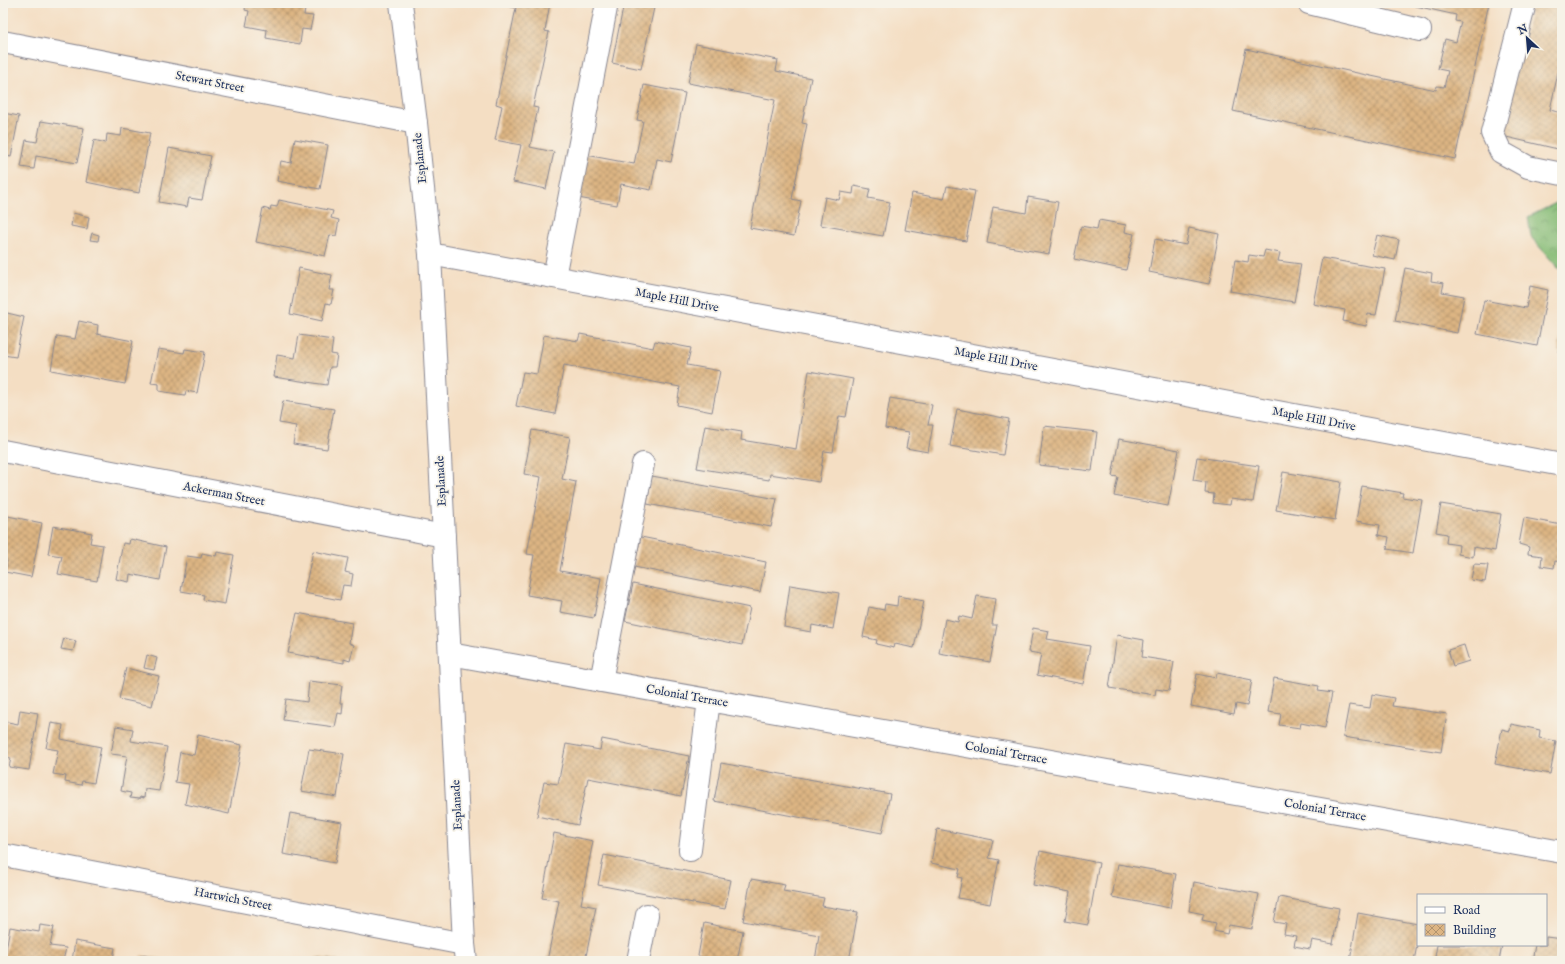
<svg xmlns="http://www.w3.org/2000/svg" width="1565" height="964" font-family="'IM FELL English',serif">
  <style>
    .forest { fill: url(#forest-crowns); stroke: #50766a }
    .building { fill: url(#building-cross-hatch) }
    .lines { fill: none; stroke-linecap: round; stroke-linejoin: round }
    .minor-casing { stroke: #888690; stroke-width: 24 }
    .minor { stroke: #fff; stroke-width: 22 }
    .labels { text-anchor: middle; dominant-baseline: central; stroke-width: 3.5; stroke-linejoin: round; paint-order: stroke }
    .street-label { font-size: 12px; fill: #1b2f5e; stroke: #f7f3e8 }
  </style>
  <defs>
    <pattern id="forest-crowns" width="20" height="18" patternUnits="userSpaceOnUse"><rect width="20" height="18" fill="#86bc76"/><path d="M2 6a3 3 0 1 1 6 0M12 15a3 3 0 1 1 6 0" fill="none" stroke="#6d9964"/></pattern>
    <pattern id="building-cross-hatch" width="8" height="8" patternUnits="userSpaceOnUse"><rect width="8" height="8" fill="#ddb583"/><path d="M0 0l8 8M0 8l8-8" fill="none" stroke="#b2946e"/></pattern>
  </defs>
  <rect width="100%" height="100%" fill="#f7f3e8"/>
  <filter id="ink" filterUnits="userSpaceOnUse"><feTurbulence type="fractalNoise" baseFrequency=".025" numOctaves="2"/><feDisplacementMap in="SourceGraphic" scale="8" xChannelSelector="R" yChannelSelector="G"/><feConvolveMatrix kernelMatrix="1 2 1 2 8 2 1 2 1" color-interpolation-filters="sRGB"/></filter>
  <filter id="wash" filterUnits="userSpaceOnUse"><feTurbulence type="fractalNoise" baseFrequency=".012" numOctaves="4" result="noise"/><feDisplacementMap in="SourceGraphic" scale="16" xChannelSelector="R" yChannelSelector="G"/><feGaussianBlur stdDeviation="0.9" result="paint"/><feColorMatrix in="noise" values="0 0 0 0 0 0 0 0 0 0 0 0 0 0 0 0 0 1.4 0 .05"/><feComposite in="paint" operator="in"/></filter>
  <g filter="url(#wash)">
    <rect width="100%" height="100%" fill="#f4dec3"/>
    <polygon class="forest" points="1562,200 1562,269 1558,268 1531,237 1528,217"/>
    <g id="blocks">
      <g class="building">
        <polygon points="246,3 306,4 304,15 313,16 310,30 302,29 300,44 266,38 267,30 246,26 249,11 245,10"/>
        <polygon points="495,3 550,3 545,31 549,32 533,107 538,108 530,147 554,152 546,189 513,182 521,145 495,140 502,106 496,104 516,8"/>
        <polygon points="624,3 655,3 641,69 612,63"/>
        <polygon points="1402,3 1489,3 1455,159 1233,111 1246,49 1436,90 1437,86 1444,87 1448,71 1438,69 1445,39 1456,42 1461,22 1455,21 1456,15"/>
        <polygon points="1532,3 1562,3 1562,54 1550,110 1562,113 1562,150 1502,136"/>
        <polygon points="696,44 778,60 776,71 811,78 802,123 807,124 792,199 801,201 794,236 750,228 775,100 688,83"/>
        <polygon points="644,85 685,93 671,162 657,159 651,190 621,184 617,205 578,198 586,155 634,164 643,121 637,120"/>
        <polygon points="3,113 19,116 11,157 3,155"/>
        <polygon points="41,121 84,128 77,163 36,156 34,169 21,167 26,140 37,142"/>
        <polygon points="122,128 150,133 139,193 86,182 94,140 106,143 107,134 121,136"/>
        <polygon points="295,139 328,145 320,189 277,181 281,161 291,163"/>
        <polygon points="169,148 211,156 202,200 189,198 187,207 159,202"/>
        <polygon points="854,186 870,189 868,198 890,202 883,236 820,225 825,197 839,200 841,192 853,194"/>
        <polygon points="947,186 975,191 966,241 905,230 912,193 944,199"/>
        <polygon points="1028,197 1058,202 1049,254 987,243 993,207 1026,213"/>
        <polygon points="279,200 333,211 331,218 339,220 336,236 330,235 325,256 256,242 263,208 270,210 271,206 277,207"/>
        <polygon points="73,213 89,217 87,229 71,226"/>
        <polygon points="1099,220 1126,225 1125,232 1134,234 1126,270 1074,259 1081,226 1097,229"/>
        <polygon points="1189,228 1219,234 1209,284 1149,272 1155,239 1186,245"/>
        <polygon points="92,233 99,235 98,241 90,240"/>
        <polygon points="1377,235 1399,240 1395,260 1372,255"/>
        <polygon points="1265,250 1280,253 1278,261 1301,264 1294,302 1230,291 1235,260 1248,262 1249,255 1263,257"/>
        <polygon points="1322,258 1385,269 1376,315 1368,314 1366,326 1343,321 1345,310 1313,304"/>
        <polygon points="299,268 332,275 329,290 334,290 331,304 326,303 322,321 290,314"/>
        <polygon points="1405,268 1432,273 1431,281 1444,283 1442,292 1464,296 1457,333 1395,321"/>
        <polygon points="1530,286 1548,290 1537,346 1477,334 1484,300 1526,308"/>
        <polygon points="3,312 24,317 16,357 3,355"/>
        <polygon points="79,321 98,325 97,334 133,341 125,384 51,370 57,336 75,339"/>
        <polygon points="1561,333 1562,333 1562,352 1558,352"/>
        <polygon points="580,334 653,348 655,341 691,348 687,365 720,371 712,412 677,405 680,387 564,365 555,414 516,406 523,372 537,374 544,335 578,341"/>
        <polygon points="299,335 333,340 331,354 337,355 335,367 330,367 327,385 274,377 277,355 295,358"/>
        <polygon points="158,349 184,353 185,349 205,352 197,393 186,391 185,395 159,391 159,384 151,383"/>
        <polygon points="809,371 853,379 846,417 839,416 833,452 824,451 819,482 770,474 769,480 697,468 705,426 742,432 741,440 796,449"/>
        <polygon points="890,398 932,405 928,425 933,425 928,452 906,448 909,432 885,428"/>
        <polygon points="283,401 334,409 327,449 293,444 296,426 279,423"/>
        <polygon points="957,409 1009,419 1003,455 950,446"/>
        <polygon points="1044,426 1097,432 1092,471 1039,465"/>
        <polygon points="532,430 570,437 562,479 576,482 560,571 601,578 594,618 560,612 562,601 527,595 534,555 527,554 541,477 524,474"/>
        <polygon points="1119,439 1179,450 1168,506 1114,496 1118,477 1112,476"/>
        <polygon points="1197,457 1259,466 1253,502 1231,499 1230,505 1213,503 1214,494 1205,493 1206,482 1193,480"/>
        <polygon points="1283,472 1341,482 1335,520 1276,510"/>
        <polygon points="652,476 777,499 771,527 647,504"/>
        <polygon points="1362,486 1403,493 1402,497 1422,500 1413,553 1387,549 1389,537 1378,535 1380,525 1356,521"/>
        <polygon points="1441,504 1501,514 1495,551 1474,547 1473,557 1458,554 1459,545 1446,543 1447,534 1436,532"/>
        <polygon points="3,515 42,523 31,577 5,572 7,561 3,560"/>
        <polygon points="1524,518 1562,525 1562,562 1555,561 1554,568 1541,566 1542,556 1528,554 1529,547 1519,544"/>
        <polygon points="53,526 92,533 90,543 103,545 97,581 58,574 62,556 48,554"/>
        <polygon points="641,537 766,562 760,592 634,567"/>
        <polygon points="130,539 166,547 160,580 130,574 129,582 116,579 123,543 129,544"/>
        <polygon points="313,551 348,558 345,572 353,574 351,586 343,585 340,600 304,593"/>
        <polygon points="217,552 234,555 225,604 203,600 204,595 181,591 187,556 201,558 202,553 216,556"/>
        <polygon points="1474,564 1488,565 1485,582 1471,580"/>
        <polygon points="633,584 750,608 742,645 625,621"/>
        <polygon points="790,585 839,593 833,629 812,625 811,632 784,627"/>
        <polygon points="898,596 924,601 914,648 895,644 894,648 876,644 877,640 863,637 869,607 884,610 885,604 897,606"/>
        <polygon points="977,596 996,599 992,625 997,625 990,662 939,653 945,619 958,622 959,616 972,619"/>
        <polygon points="297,613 352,623 349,643 354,645 350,661 344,659 344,663 288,653"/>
        <polygon points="1033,628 1049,631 1047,639 1090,646 1083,684 1037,675 1041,654 1029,652"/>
        <polygon points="1117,635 1144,640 1142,657 1174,662 1169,691 1156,689 1155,695 1109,688"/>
        <polygon points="64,638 76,641 73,651 61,649"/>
        <polygon points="1464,645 1469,661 1453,666 1448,650"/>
        <polygon points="147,655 157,658 154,670 144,668"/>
        <polygon points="126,668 159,676 152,706 119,699"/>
        <polygon points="1217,673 1252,680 1247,706 1236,704 1234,714 1191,706 1197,674 1216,678"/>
        <polygon points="1274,678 1319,686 1318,691 1332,693 1325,728 1301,723 1300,728 1279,725 1281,714 1268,712"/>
        <polygon points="309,681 342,685 340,703 343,703 342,714 338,713 335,727 283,720 286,699 307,702"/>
        <polygon points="1372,694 1394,698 1392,706 1447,714 1441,752 1343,737 1349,705 1370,708"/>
        <polygon points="20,710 38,713 29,770 9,767 11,758 3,757 3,721 18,724"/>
        <polygon points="51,723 63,725 61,739 101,747 94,783 82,781 81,785 65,782 66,776 53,774 58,750 46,748"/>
        <polygon points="1511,724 1540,730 1539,738 1556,741 1550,774 1495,764 1502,729 1510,731"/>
        <polygon points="116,726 133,729 131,741 167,747 159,791 145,789 144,798 140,797 139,799 130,798 131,793 121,791 127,756 111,754"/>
        <polygon points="198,735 242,745 229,814 185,804 189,784 175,782 180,752 194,755"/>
        <polygon points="602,739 689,756 681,796 588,778 578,825 537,816 544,782 558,784 566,744 600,750"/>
        <polygon points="309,749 344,754 337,797 301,791"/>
        <polygon points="721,763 890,794 882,833 714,801"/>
        <polygon points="290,813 342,822 335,863 283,854"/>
        <polygon points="937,829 993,840 989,858 999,860 990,904 958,898 962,878 958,877 960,869 931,863"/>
        <polygon points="554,833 593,841 581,904 596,907 585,961 547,961 559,901 542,898"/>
        <polygon points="1040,851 1099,863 1088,925 1065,921 1070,892 1033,885"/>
        <polygon points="604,855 731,880 725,909 598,885"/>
        <polygon points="1118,864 1176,874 1170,908 1112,897"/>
        <polygon points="751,879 785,885 783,891 824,898 822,906 858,912 849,961 815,961 819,935 743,921"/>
        <polygon points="1194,882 1259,894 1252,929 1229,925 1227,934 1214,931 1216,923 1202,920 1204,914 1189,911"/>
        <polygon points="1279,897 1339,908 1333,944 1312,940 1310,949 1294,946 1296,936 1284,934 1286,924 1274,922"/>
        <polygon points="1358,913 1418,924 1418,940 1414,961 1408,960 1407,961 1350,961"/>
        <polygon points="704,923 743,931 737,961 701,961 702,957 698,956"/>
        <polygon points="40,925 54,927 50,946 66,948 63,961 4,961 10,927 39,932"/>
        <polygon points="1546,937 1562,939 1562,961 1532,961 1535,945 1546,945"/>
        <polygon points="75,941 115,948 113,959 119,961 72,961"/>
        <polygon points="1437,945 1502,945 1499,961 1448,961 1448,959 1435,957"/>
        <polygon points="141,955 170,960 169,961 140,961"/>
        <polygon points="316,957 340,960 340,961 315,961"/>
      </g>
    </g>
  </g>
  <g filter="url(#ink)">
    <use href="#blocks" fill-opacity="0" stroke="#888690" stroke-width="1"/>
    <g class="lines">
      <defs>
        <g id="minor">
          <polyline points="401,3 416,123 430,254 464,944 466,961"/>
          <polyline points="1309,3 1420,30"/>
          <polyline points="1525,3 1492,133 1501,152 1528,167 1562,174"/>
          <polyline points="3,42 416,123"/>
          <polyline points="430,254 1562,465"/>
          <polyline points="554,277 607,3"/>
          <polyline points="3,451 444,536"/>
          <polyline points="450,654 1562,852"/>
          <polyline points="601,681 643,464"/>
          <polyline points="690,850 709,700"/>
          <polyline points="3,855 464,944"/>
          <polyline points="638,961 647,915"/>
        </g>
      </defs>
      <use href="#minor" class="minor-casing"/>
      <use href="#minor" class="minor"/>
    </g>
  </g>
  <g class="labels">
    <g class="street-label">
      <text transform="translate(210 82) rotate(11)">Stewart Street</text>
      <text transform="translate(420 158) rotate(-96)">Esplanade</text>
      <text transform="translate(677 300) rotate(11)">Maple Hill Drive</text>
      <text transform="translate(996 359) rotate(11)">Maple Hill Drive</text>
      <text transform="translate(1314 419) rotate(11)">Maple Hill Drive</text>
      <text transform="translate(441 481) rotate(-93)">Esplanade</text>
      <text transform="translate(224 494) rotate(11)">Ackerman Street</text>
      <text transform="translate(687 696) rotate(10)">Colonial Terrace</text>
      <text transform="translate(1006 753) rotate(10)">Colonial Terrace</text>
      <text transform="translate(457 805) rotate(-93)">Esplanade</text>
      <text transform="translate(1325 810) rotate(10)">Colonial Terrace</text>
      <text transform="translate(233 899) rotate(11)">Hartwich Street</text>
    </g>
  </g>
  <rect width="1565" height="964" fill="none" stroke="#f7f3e8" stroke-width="16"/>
  <rect x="1417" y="894" width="130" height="52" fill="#f7f3e8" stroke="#9fa5b1"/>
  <rect x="1425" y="907" width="20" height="6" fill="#ffffff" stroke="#9fa5b1"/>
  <text x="1453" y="914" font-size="12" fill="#1b2f5e">Road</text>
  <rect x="1425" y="924" width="20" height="12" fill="url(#building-cross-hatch)" stroke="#9fa5b1"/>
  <text x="1453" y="934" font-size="12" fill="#1b2f5e">Building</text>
  <g transform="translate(1527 38) rotate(334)" stroke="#f7f3e8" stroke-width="3" paint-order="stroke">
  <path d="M0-3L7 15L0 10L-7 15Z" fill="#1b2f5e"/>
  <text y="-6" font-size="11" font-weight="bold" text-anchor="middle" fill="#1b2f5e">N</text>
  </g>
</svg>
